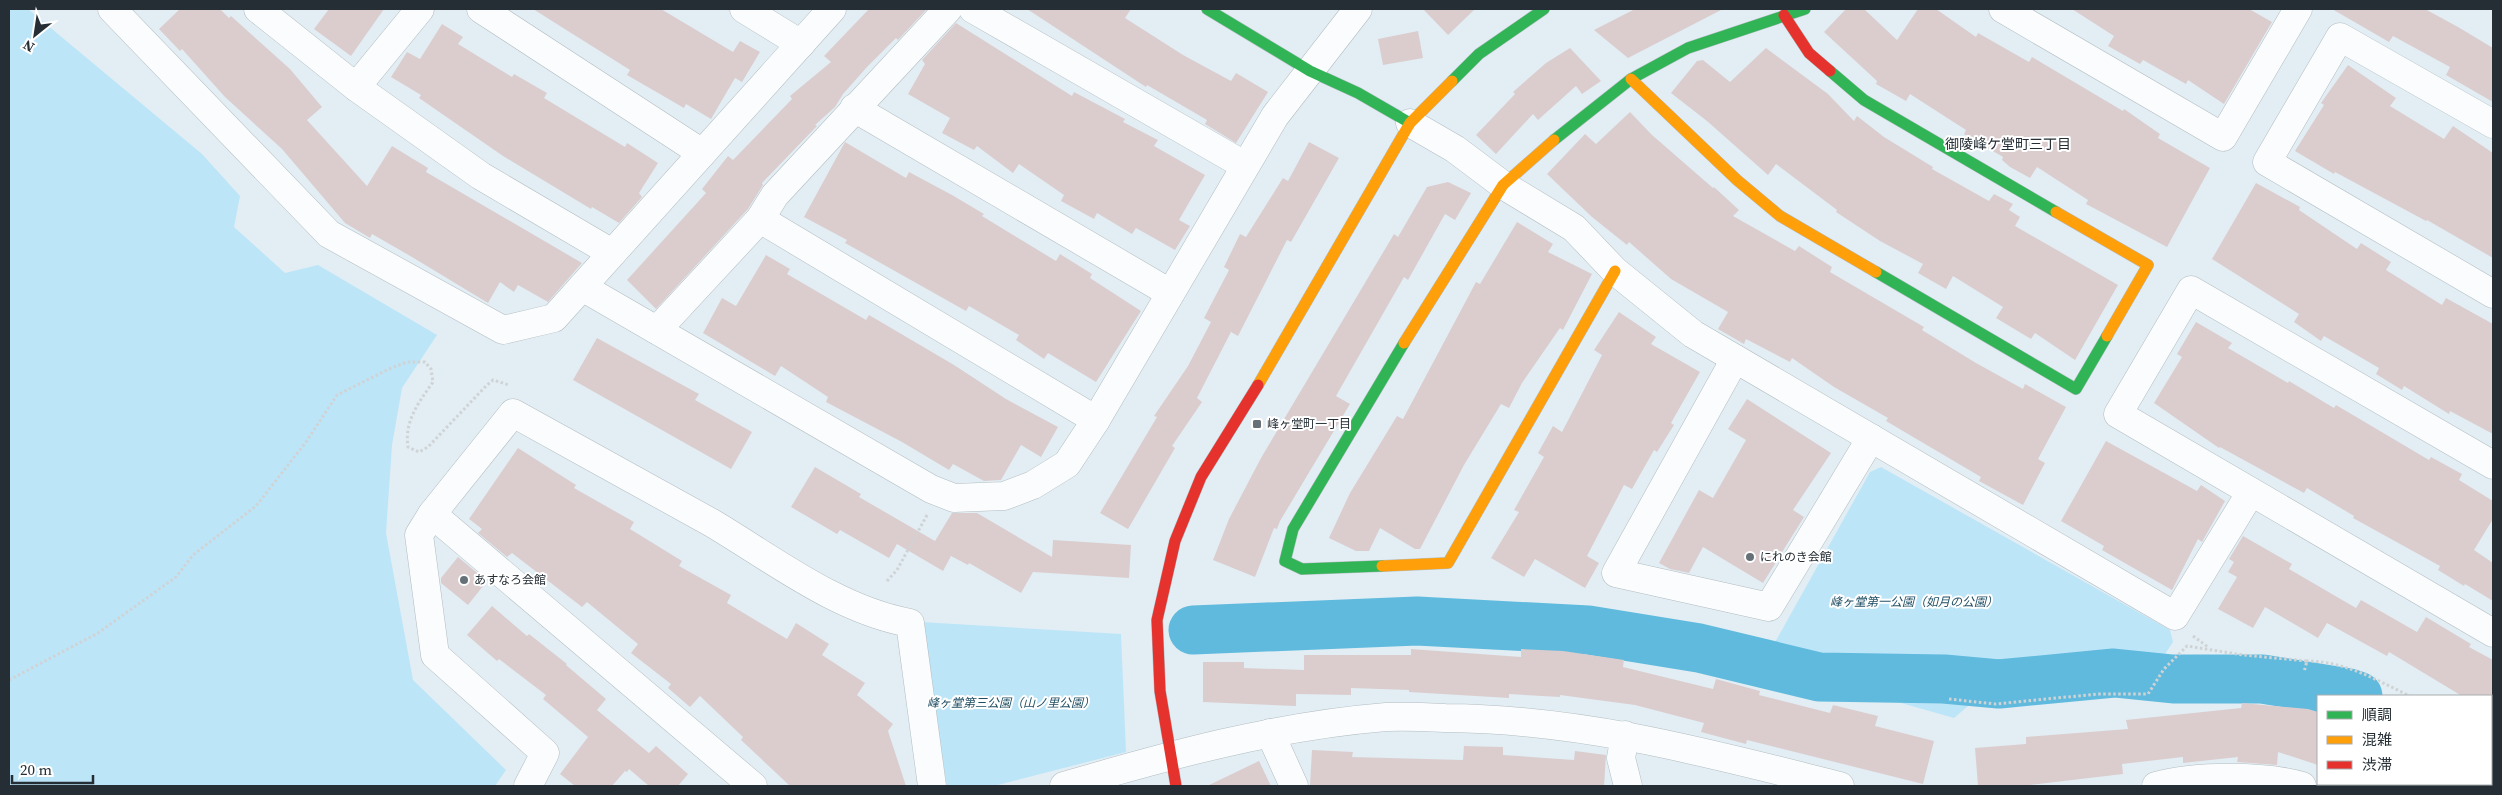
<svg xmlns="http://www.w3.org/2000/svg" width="2502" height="795" font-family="'Source Serif 4','Noto Sans JP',serif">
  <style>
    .green { fill: #bde5f8 }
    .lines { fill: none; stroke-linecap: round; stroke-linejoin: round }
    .river { stroke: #60badd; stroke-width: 49 }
    .building { fill: #dbcdce }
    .street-casing { stroke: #b3bdc2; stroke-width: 29 }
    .fast-casing { stroke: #b3bdc2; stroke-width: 12 }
    .slow-casing { stroke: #b3bdc2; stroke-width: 12 }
    .jam-casing { stroke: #b3bdc2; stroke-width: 12 }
    .path { stroke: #cfd3d5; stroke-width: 3; stroke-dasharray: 2.5 2.5; stroke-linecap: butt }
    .street { stroke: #fbfcfd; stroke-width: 28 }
    .fast { stroke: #30b455; stroke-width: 11 }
    .slow { stroke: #ff9f0a; stroke-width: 11 }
    .jam { stroke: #e5322d; stroke-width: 11 }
    .poi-dot { fill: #667177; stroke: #fff; stroke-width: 2 }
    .labels { text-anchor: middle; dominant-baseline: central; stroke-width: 4; stroke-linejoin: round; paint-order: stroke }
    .poi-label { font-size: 12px; fill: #242e34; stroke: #fff; text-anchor: start }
    .park-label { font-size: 12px; font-style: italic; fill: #1f4e63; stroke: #fff }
    .neighbourhood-label { font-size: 14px; fill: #242e34; stroke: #fff }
  </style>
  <rect width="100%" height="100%" fill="#e2eef4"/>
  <g class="green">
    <polygon points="9,9 28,9 202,154 240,196 234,227 285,273 318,265 437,335 402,388 392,445 386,533 413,680 506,770 495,786 9,786"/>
    <polygon points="1881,467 2170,630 2173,642 2146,683 2131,686 1982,694 1954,718 1785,670 1759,671 1870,472"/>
    <polygon points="921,622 1121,634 1126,752 994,786 947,786"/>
  </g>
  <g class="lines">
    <g class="river">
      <polyline points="1193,630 1417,621 1588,630 1699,648 1819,677 1944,679 1999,684 2114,673 2173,679 2262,679 2349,693 2358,696"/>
      <polyline points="2491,764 2493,765"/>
    </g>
  </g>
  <g class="building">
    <polygon points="180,9 220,9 229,18 231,16 290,69 322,107 307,120 367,186 392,146 428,168 426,172 582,263 548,302 518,285 514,292 500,282 488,303 412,257 372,234 370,238 345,223 282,149 225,97 182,49 180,51 159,29"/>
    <polygon points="329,9 384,9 351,56 314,29"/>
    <polygon points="533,9 661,9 733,52 740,41 760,52 742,82 735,78 711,119 686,104 684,108 627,75 630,70"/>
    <polygon points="869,9 927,9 898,40 896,38 867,67 843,94 835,107 815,125 817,126 762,183 763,185 748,209 656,309 627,280 706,193 702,189 728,156 733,160 792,99 790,96 831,62 824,56"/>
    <polygon points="1027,9 1131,9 1125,18 1183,55 1231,81 1236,73 1268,92 1236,143 1205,124 1207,120 1147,85 1146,87"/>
    <polygon points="1423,9 1475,9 1448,35"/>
    <polygon points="1635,9 1723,9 1628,58 1594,30"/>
    <polygon points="1846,9 1864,9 1897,40 1918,9 1936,9 1976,37 1978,33 2029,62 2032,57 2123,111 2124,109 2160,134 2158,138 2210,168 2167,247 2086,204 2088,200 2037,167 2030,178 2010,167 2002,160 2003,157 1964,134 1966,130 1910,94 1906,101 1876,84 1877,81 1824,32"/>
    <polygon points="2072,9 2249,9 2272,22 2224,104 2188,80 2186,84 2143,60 2140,64 2108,46 2114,36"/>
    <polygon points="2332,9 2425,9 2458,27 2493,48 2493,102 2446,75 2450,67 2393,36 2389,42"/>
    <polygon points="956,23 1072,96 1074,92 1125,119 1123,122 1158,140 1154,146 1205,175 1179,220 1190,226 1175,250 1136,228 1132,234 1097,213 1094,219 1061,201 1064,195 1019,164 1013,173 977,146 974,150 942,133 950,118 908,94 925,64 922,60"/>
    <polygon points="442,24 463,37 458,44 512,77 514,74 547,93 544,98 625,147 627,143 658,163 639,193 642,197 619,223 592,207 591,209 503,156 419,98 421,95 391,77 407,52 420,59"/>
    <polygon points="1418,31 1423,58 1383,65 1378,39"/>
    <polygon points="1570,48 1601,81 1582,94 1576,86 1538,120 1533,114 1496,154 1476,135 1515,94 1513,92 1546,63"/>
    <polygon points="1766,48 1828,94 1854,121 1857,116 1884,137 1933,167 1932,169 1989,201 1994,194 2013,204 2009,210 2020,217 2015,226 2118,285 2075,360 2035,333 2031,339 1996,318 2003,307 1953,276 1946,289 1918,273 1923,264 1880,241 1836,212 1837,210 1776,164 1768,175 1707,121 1671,93 1697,61 1703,60 1730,82"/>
    <polygon points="2348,65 2396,98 2390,106 2444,139 2453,126 2493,153 2493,258 2427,220 2426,221 2335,172 2334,174 2295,151 2324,105 2321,103"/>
    <polygon points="1630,112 1652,135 1713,188 1714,187 1739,210 1733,216 1795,251 1799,246 1832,267 1830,272 1924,327 1922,330 1976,363 2023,389 2025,384 2066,407 2038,459 2045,463 2023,505 1979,481 1981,477 1886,421 1888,418 1834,387 1792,358 1790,362 1746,339 1744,344 1718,329 1728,312 1671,279 1629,242 1627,245 1592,217 1547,174 1585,134 1596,144"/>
    <polygon points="845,142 906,178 909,172 952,195 984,214 982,216 1056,261 1060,254 1092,274 1090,278 1141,311 1096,382 1048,353 1044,359 1016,340 1019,335 969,306 966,311 845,243 847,240 804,217"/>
    <polygon points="1309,142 1339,158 1291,242 1287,240 1238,336 1231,332 1197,398 1202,402 1172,446 1175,448 1128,529 1100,513 1157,417 1154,416 1188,366 1211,322 1204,318 1229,270 1224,267 1240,234 1246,237 1283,178 1288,181"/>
    <polygon points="1448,182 1471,193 1455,220 1445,214 1408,280 1404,277 1336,396 1350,404 1280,521 1277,529 1274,528 1255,577 1213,560 1229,519 1261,458 1394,234 1398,237 1427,187"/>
    <polygon points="2256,183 2300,207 2299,210 2357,249 2361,243 2391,262 2386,270 2442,305 2446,298 2493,324 2493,434 2450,411 2449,414 2404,386 2402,390 2376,374 2379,368 2324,336 2321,341 2294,322 2299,314 2212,259"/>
    <polygon points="1517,222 1553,244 1548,252 1592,274 1563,330 1560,328 1522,383 1509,408 1501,404 1464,465 1420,549 1415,549 1380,528 1369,551 1356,551 1329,538 1350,493 1397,416 1403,419 1476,282 1480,284"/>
    <polygon points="766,255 790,269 787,274 866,320 869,315 954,365 1006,399 1058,427 1041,457 1021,445 1001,480 984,481 953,464 949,470 902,442 826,402 828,397 781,366 775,376 703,333 722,298 736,306"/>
    <polygon points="1619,312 1656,337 1651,344 1700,372 1671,423 1674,425 1657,452 1654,450 1632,489 1624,485 1587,556 1599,563 1585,588 1535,559 1524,577 1491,558 1519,512 1514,510 1544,457 1538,453 1553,426 1562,432 1602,355 1594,350"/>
    <polygon points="2196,322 2232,343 2228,348 2288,383 2289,381 2334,408 2336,405 2429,460 2431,457 2462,474 2459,480 2493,501 2493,519 2474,550 2493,563 2493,601 2465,584 2464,586 2438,570 2440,566 2353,518 2354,516 2307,488 2304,493 2220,447 2219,448 2154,403 2182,357 2177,354"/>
    <polygon points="597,338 699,394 695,400 752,432 731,469 573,380"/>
    <polygon points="1747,399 1831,453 1793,510 1804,517 1763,583 1703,547 1689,573 1670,569 1659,563 1699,490 1713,498 1746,440 1728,429"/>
    <polygon points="2106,441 2197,491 2201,485 2225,501 2202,542 2198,539 2172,590 2102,550 2104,546 2061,521"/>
    <polygon points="518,448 576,485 574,488 634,522 630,529 682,561 679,566 731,595 727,603 787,639 796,623 829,644 822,655 865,683 857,695 893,724 888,731 906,786 790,786 741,740 743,737 700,696 690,707 668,688 671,684 631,653 638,644 587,602 582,607 512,553 507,557 478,533 482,529 469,519"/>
    <polygon points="815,467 861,494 859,497 935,541 952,513 977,513 1052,557 1053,540 1131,545 1129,578 1033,572 1021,593 969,563 968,565 951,556 943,571 897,544 889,558 840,530 837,534 791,507"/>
    <polygon points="2243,536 2292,564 2289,569 2356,608 2361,600 2417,632 2426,617 2471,644 2469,647 2493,660 2493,696 2462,696 2389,652 2387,656 2327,623 2318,638 2265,607 2253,628 2218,609 2237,577 2228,572 2234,562 2229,559"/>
    <polygon points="458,557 487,581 468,605 441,583 441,578"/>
    <polygon points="492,606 527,636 529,634 567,664 566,665 606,699 597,710 649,753 656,746 688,774 678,786 649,786 629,769 627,772 625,771 612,786 575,786 560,774 588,737 543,699 546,695 499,659 497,661 467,635"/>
    <polygon points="1411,649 1521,657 1521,649 1563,651 1624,660 1623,667 1713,689 1716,679 1760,691 1759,695 1830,713 1833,705 1878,716 1875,726 1934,741 1923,784 1747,740 1746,744 1701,732 1704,723 1635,705 1560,695 1560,697 1509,694 1509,698 1409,692 1409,690 1351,688 1351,695 1296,694 1296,706 1203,702 1203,662 1244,662 1244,668 1304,670 1304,655 1411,655"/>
    <polygon points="2242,703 2308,709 2318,712 2318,765 2278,752 2277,765 2237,762 2238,757 2183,763 2183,757 2122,764 2123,774 2022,786 1978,786 1975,748 2026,744 2026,737 2128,729 2126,720 2241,708"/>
    <polygon points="1464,746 1503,747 1503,755 1574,760 1575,751 1606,755 1604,786 1310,786 1312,750 1353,752 1352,757 1463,760"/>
    <polygon points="1259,761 1271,786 1207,786"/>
  </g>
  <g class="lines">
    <defs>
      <g id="street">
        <polyline points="112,9 329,234 503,330 554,318 832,9"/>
        <polyline points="258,9 356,87 481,176 612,253"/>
        <polyline points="481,9 702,153"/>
        <polyline points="744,9 801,44"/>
        <polyline points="973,9 1244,165"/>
        <polyline points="2003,9 2223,137 2298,9"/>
        <polyline points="356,87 420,9"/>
        <polyline points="854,108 1170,293"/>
        <polyline points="1410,123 1455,149 1503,185 1574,228 1615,271 1693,334 2175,616 2251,492"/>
        <polyline points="2493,124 2340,37 2267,162 2493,294"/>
        <polyline points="760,219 1096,420"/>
        <polyline points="582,287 931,489 954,498 1004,496 1033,485 1067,464 1096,420 1275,116 1358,9"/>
        <polyline points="657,330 760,219 775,195 948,9"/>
        <polyline points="1735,359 1616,573 1769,607 1871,438"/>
        <polyline points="2493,465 2191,290 2118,414 2493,633"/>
        <polyline points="432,514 753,786"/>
        <polyline points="1270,733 1294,786"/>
        <polyline points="1625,735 1621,758 1628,786"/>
        <path d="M528,786L545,753L435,655L419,535L432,514L513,413C579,450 646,486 712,523C774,560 838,610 910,623L932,786"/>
        <path d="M1064,786C1170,755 1275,726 1386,717C1405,716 1426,717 1445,718C1583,719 1708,753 1840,786"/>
        <path d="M2156,786C2195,775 2264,775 2302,786"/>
      </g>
      <g id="fast">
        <polyline points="1207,9 1310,71 1358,93 1410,123"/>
        <polyline points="1830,71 1864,100 2056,212"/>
        <polyline points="1452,81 1479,54 1544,9"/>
        <polyline points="1554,140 1631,79 1688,48 1805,9"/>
        <polyline points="1876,272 2076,389 2107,336"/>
        <polyline points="1382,566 1302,569 1285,561 1293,529 1404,343"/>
      </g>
      <g id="slow">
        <polyline points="1631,79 1737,180 1780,216 1876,272"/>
        <polyline points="2056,212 2148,265 2107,336"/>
        <polyline points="1404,343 1503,185 1554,140"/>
        <polyline points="1258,385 1410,123 1452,81"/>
        <polyline points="1382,566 1448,563 1615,271"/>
      </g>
      <g id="jam">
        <polyline points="1784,15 1809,53 1830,71"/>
        <polyline points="1176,786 1160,691 1157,620 1175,541 1201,477 1258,385"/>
      </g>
    </defs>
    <use href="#street" class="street-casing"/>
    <use href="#fast" class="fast-casing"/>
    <use href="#slow" class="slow-casing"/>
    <use href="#jam" class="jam-casing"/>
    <g class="path">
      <polyline points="887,581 897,570 927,515"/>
      <polyline points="2193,636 2208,647"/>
      <path d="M2306,661C2345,661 2376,680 2410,696"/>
      <path d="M9,680L98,633L176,577L193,555L256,506L306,442L337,395L389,369L407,362H425L431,369L433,382C419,402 404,421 408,447L419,452L428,447L486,386L493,380L509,385"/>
      <polyline points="1949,699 1995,704 2098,694 2148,694 2164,669 2187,646 2243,655 2307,661 2304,672"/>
      <polyline points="2491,732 2493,734"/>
    </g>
    <use href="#street" class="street"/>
    <use href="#fast" class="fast"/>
    <use href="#slow" class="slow"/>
    <use href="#jam" class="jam"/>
  </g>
  <g class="poi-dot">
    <rect x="1252" y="419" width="10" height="10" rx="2.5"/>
    <circle cx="1750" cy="557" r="5"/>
    <circle cx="464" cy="580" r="5"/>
  </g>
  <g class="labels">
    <g class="poi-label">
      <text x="1267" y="424">峰ヶ堂町一丁目</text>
      <text x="1760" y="557">にれのき会館</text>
      <text x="474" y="580">あすなろ会館</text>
    </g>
    <g class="park-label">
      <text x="1914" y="602">峰ヶ堂第一公園（如月の公園）</text>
      <text x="1011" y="703">峰ヶ堂第三公園（山ノ里公園）</text>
    </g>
    <g class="neighbourhood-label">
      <text x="2008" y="144">御陵峰ケ堂町三丁目</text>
    </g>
  </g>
  <rect width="2502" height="795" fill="none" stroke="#242e34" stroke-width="20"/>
  <rect x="2317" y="695" width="175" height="90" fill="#ffffff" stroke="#a7abae"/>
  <rect x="2327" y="711" width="25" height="8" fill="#30b455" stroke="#a7abae"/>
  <text x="2362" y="720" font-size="15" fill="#242e34">順調</text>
  <rect x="2327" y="736" width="25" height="8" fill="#ff9f0a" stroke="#a7abae"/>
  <text x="2362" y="745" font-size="15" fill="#242e34">混雑</text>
  <rect x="2327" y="761" width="25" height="8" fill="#e5322d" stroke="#a7abae"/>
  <text x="2362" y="770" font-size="15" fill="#242e34">渋滞</text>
  <g transform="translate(35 35) rotate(210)" stroke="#ffffff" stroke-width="4" paint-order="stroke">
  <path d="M0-4L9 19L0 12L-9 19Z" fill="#242e34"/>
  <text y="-8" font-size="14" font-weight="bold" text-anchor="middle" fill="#242e34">N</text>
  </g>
  <path d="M12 775v8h81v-8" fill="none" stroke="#242e34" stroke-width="2.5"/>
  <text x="20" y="775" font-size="15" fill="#242e34" stroke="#ffffff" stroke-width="4" paint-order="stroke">20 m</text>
</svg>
